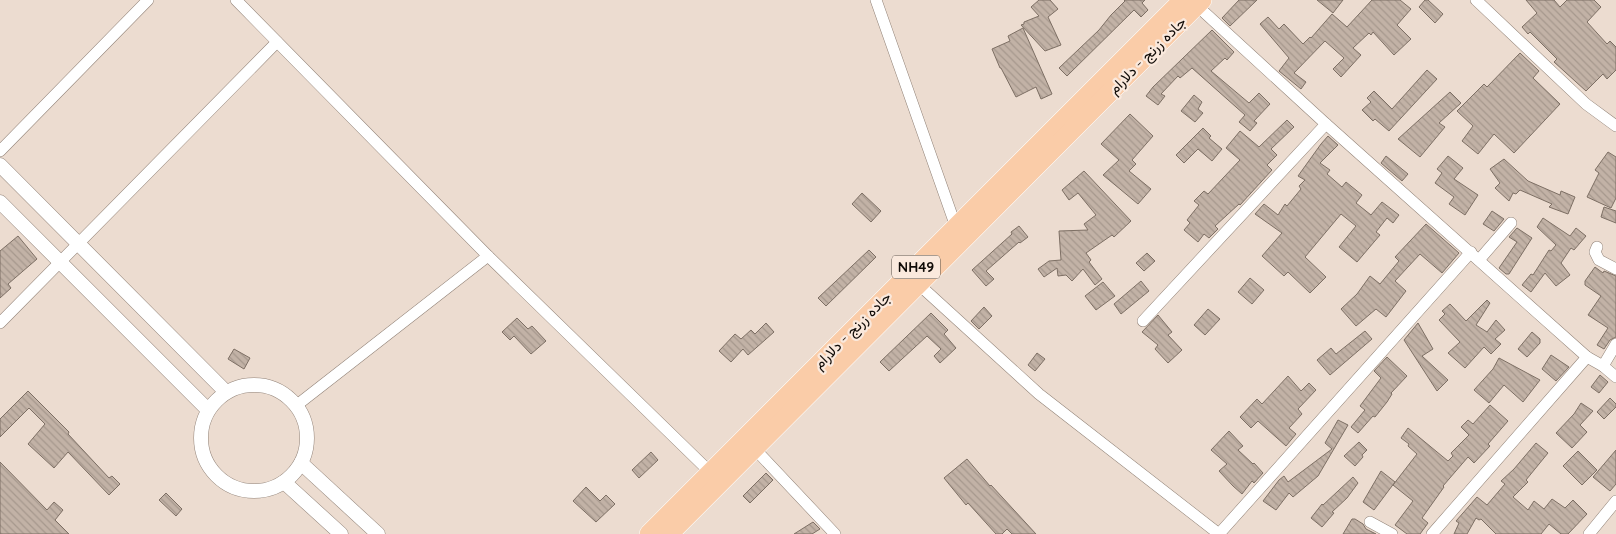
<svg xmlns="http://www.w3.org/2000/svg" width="1616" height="534" font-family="Quicksand,Vazirmatn,sans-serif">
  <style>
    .building { fill: url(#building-back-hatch); stroke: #7d6f64 }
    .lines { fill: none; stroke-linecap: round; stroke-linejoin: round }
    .minor-casing { stroke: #928378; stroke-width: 12 }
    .tertiary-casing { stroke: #928378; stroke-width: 15 }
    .trunk-casing { stroke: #fff; stroke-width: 20 }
    .minor { stroke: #fff; stroke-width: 11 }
    .tertiary { stroke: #fff; stroke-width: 14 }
    .trunk { stroke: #facca8; stroke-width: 19 }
    .labels { text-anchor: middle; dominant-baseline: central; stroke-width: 4.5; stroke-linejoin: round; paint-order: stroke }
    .shield { fill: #fae9dd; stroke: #564e47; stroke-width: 1 }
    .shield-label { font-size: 14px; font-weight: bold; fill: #100b07 }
    .street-label { font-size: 15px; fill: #100b07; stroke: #fae9dd }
  </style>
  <defs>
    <pattern id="building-back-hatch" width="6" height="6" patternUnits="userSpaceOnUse" patternTransform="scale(1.25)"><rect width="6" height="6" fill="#c2b2a6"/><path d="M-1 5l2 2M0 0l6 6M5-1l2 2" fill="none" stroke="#a6988d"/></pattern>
  </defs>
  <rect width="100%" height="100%" fill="#ecdcd0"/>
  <g class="building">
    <polygon points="1039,0 1050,0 1058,9 1048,17 1061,45 1045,51 1021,25 1024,24 1024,22 1039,16 1031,7"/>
    <polygon points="1124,0 1145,0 1142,3 1148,10 1141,17 1134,10 1067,76 1059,68 1099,30 1111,15 1125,1"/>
    <polygon points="1239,0 1257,0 1230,26 1222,18"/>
    <polygon points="1317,0 1343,0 1333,13"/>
    <polygon points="1372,0 1400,0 1411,9 1397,25 1411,39 1394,55 1373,32 1371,35 1369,33 1353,48 1361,55 1341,77 1333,69 1344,58 1325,41 1294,73 1306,82 1301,89 1279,71 1289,58 1260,24 1268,17 1279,29 1284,24 1303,44 1310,37 1311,38 1332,14 1347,27"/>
    <polygon points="1425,0 1428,0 1443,14 1435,23 1419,7"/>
    <polygon points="1526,0 1554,0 1560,7 1567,0 1594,0 1601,7 1587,22 1607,44 1610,41 1616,47 1616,70 1607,79 1603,74 1586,91 1554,62 1557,59 1530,32 1528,34 1522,27 1537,13"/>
    <polygon points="1023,28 1052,94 1041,99 1036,87 1016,97 1001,68 1000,68 992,49 1010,41 1008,36"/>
    <polygon points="1212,30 1234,52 1227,60 1225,58 1211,71 1249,103 1259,93 1270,104 1254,121 1257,123 1250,131 1239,122 1245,115 1192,68 1180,78 1178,76 1161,94 1165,96 1158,105 1146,96 1153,87"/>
    <polygon points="1520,53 1539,71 1533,78 1560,104 1514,153 1494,134 1478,154 1462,141 1473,126 1457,111 1484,84 1487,87"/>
    <polygon points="1427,70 1437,79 1389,131 1375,119 1373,121 1362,110 1371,102 1367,98 1374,91 1392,109"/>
    <polygon points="1450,92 1461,103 1439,123 1445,127 1420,157 1398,139"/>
    <polygon points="1194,95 1202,102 1198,109 1203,113 1195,122 1181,111"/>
    <polygon points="1130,114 1153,136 1132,160 1136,164 1129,171 1151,189 1138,204 1103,175 1119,160 1101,144"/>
    <polygon points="1287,120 1294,127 1271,149 1277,155 1267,165 1272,170 1240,205 1239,204 1215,226 1218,229 1209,238 1204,234 1198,242 1184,230 1190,223 1187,220 1199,205 1194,201 1204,191 1208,194 1240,160 1226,148 1240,131 1259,147"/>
    <polygon points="1203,128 1211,136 1209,138 1222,149 1212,161 1198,149 1184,163 1176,155"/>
    <polygon points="1328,136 1338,145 1320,163 1330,170 1327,174 1342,187 1346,182 1362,195 1356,203 1371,215 1382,202 1399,215 1393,223 1387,218 1376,232 1380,235 1357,262 1339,247 1356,226 1341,214 1305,257 1326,277 1310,293 1288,272 1284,276 1262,256 1282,233 1255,214 1264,204 1278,215 1285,204 1287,206 1301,189 1299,186 1305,180 1298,176 1321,144"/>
    <polygon points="1608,152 1616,157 1616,198 1611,208 1587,197 1599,173 1595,170"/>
    <polygon points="1386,156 1408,174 1402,181 1381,163"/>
    <polygon points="1448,156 1463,168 1454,179 1478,195 1465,215 1449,204 1454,197 1435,183 1442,173 1437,169"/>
    <polygon points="1504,159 1528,181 1560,195 1561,191 1575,197 1568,214 1549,207 1552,204 1520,190 1516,194 1513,193 1509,201 1495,188 1500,183 1490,169"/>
    <polygon points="1084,171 1131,221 1114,237 1112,235 1086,253 1091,260 1089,262 1102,279 1095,285 1083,269 1072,281 1066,275 1058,276 1057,268 1044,277 1038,269 1049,261 1061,260 1059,231 1088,230 1084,224 1096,215 1078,193 1069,200 1062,190"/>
    <polygon points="862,193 881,211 871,222 852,204"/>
    <polygon points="1604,207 1616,211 1616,223 1601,217"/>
    <polygon points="1492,211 1504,219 1494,231 1483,224"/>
    <polygon points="1543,218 1570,236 1576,228 1586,236 1574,250 1571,248 1561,263 1570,275 1556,286 1545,273 1531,292 1522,285 1531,274 1533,275 1549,250 1551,251 1556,245 1537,227"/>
    <polygon points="1426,224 1459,253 1442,273 1420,254 1395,281 1406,291 1386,317 1376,309 1356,326 1341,309 1357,294 1370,276 1380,284 1399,261 1395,257"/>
    <polygon points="1019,226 1028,237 1020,243 1019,242 986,271 994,279 986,286 972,270 1012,234 1011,232"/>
    <polygon points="1517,228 1532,238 1509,274 1506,274 1499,268 1517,242 1509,237"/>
    <polygon points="18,236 37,259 8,284 11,288 0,298 0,251"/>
    <polygon points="869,250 876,257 826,306 818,298"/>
    <polygon points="1147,253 1155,261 1144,271 1136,263"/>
    <polygon points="1595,267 1603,273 1604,271 1616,276 1616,337 1610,340 1604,349 1597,345 1608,328 1588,315 1601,296 1585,285 1585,281"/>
    <polygon points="1250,278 1264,290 1252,304 1238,292"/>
    <polygon points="1141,281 1149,291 1121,314 1114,304"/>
    <polygon points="1103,282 1115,296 1096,310 1085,296"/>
    <polygon points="1487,300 1490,303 1476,325 1487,332 1496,320 1505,330 1495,339 1501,344 1491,354 1484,347 1465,368 1448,353 1460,342 1439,320 1445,314 1442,311 1450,304 1466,321"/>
    <polygon points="984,307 992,316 979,329 971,321"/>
    <polygon points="1208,309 1220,319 1205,335 1194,325"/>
    <polygon points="931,313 948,330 944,334 956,348 940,363 934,356 941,349 927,336 889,371 880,362"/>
    <polygon points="1158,315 1172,332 1168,335 1182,350 1168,363 1155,349 1158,345 1142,332"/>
    <polygon points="517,318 528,329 532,326 546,341 531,354 514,336 510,340 502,332"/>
    <polygon points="766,323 774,332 748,355 743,349 731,362 719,351 735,334 741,339 751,330 755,334"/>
    <polygon points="1418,323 1433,349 1422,356 1448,380 1437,391 1404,340"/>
    <polygon points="1365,331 1372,339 1330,375 1317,360 1331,348 1336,354"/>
    <polygon points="1532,332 1540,339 1540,343 1527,357 1518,349"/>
    <polygon points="234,349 250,358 244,369 228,359"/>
    <polygon points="1037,353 1045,359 1035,371 1028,365"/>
    <polygon points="1551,355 1569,367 1556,381 1542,369"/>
    <polygon points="1387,357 1407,376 1391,393 1392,394 1387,402 1375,417 1373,416 1358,433 1351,427 1365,410 1360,406 1381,378 1374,371"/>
    <polygon points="1499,358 1540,380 1523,402 1504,385 1489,403 1474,390 1493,369"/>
    <polygon points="1600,375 1608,382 1599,393 1591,387"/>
    <polygon points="1288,376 1301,391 1309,383 1316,390 1298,409 1302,414 1289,428 1296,434 1286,446 1258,421 1251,428 1240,417 1257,399 1262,404"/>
    <polygon points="28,391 69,432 68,434 109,478 112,476 120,484 109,495 68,452 54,468 28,444 45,424 29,408 0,437 0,419"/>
    <polygon points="1610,398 1616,404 1616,407 1604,419 1597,412"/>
    <polygon points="1581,403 1593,411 1580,425 1587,432 1572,448 1556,433 1574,414"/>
    <polygon points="1490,405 1508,421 1488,444 1490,446 1474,463 1468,457 1443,486 1444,487 1422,518 1428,523 1420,534 1407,534 1395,525 1413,501 1393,485 1417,454 1408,446 1409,444 1401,438 1408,428 1448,461 1453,456 1451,453 1469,435 1461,427 1468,420 1473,424"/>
    <polygon points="1338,420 1348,425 1318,476 1293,497 1289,493 1276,510 1263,501 1279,480 1284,476 1288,482 1332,449 1325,443"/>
    <polygon points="1229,431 1243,446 1238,450 1253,464 1254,463 1263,473 1254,483 1252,481 1242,494 1233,486 1219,471 1227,464 1211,450"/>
    <polygon points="1359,442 1367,450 1362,455 1363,457 1355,466 1344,456"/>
    <polygon points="1536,443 1548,453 1526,480 1528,482 1513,497 1528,510 1534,501 1544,509 1552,499 1565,508 1573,500 1587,514 1568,534 1561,534 1549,524 1541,534 1496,534 1481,519 1479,520 1476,518 1467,534 1454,534 1459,523 1456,521 1477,497 1487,505 1505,484 1501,481 1514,469"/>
    <polygon points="1616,450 1616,484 1610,491 1593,477"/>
    <polygon points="1578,451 1597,470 1582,485 1563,466"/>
    <polygon points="651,452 658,460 639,478 632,470"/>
    <polygon points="967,459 990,486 991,485 1036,534 1012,534 1007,529 1002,534 996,534 968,503 966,505 944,478"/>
    <polygon points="0,462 47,510 54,502 63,510 55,520 69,534 0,534"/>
    <polygon points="1381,471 1395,482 1374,510 1363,502"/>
    <polygon points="766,473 773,480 750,503 743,496"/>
    <polygon points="1353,477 1358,483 1347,498 1332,512 1334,513 1322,527 1311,518 1322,504 1323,505"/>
    <polygon points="586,487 600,501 606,495 615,504 596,522 573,501"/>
    <polygon points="166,493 182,509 176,516 159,500"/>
    <polygon points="1352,519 1355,519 1363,524 1366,529 1376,534 1343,534"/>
    <polygon points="813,522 820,529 812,534 794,534"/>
  </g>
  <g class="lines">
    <defs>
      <g id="minor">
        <polyline points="236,0 488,256 710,472"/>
        <polyline points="876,0 956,227"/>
        <polyline points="1476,0 1586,104 1616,126"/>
        <polyline points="1193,2 1326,124 1587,357 1603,366 1616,377"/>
        <polyline points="0,151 148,0"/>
        <polyline points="1597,247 1595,252 1599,260 1616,269"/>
        <polyline points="1479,260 1511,223"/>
        <polyline points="915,281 1039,394 1219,534"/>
        <polyline points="1143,321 1326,124"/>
        <polyline points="0,323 277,42"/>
        <polyline points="1603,366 1616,344"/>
        <polyline points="297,405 488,256"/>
        <polyline points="754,448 835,534"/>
        <polyline points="1370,522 1392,534"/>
        <polyline points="1219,534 1471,252"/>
        <polyline points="1432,534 1587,357"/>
        <polyline points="1589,534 1616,501"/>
      </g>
      <g id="tertiary">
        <polyline points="0,165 226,392"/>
        <polyline points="0,202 208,410"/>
        <circle cx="254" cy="438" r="53"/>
        <polyline points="301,463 378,534"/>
        <polyline points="284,482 341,534"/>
      </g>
      <g id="trunk">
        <polyline points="649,534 1183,0"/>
        <polyline points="669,534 1202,0"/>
      </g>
    </defs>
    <use href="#minor" class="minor-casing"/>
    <use href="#tertiary" class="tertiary-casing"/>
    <use href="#trunk" class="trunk-casing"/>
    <use href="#minor" class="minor"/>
    <use href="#tertiary" class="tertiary"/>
    <use href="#trunk" class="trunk"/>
  </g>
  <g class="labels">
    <rect class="shield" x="892" y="255.5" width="48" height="23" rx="4"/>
    <g class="shield-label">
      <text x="916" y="267">NH49</text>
    </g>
    <g class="street-label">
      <text transform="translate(1147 55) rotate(-45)">جاده زرنج - دلارام</text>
      <text transform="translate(852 330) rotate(-45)">جاده زرنج - دلارام</text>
    </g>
  </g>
</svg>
